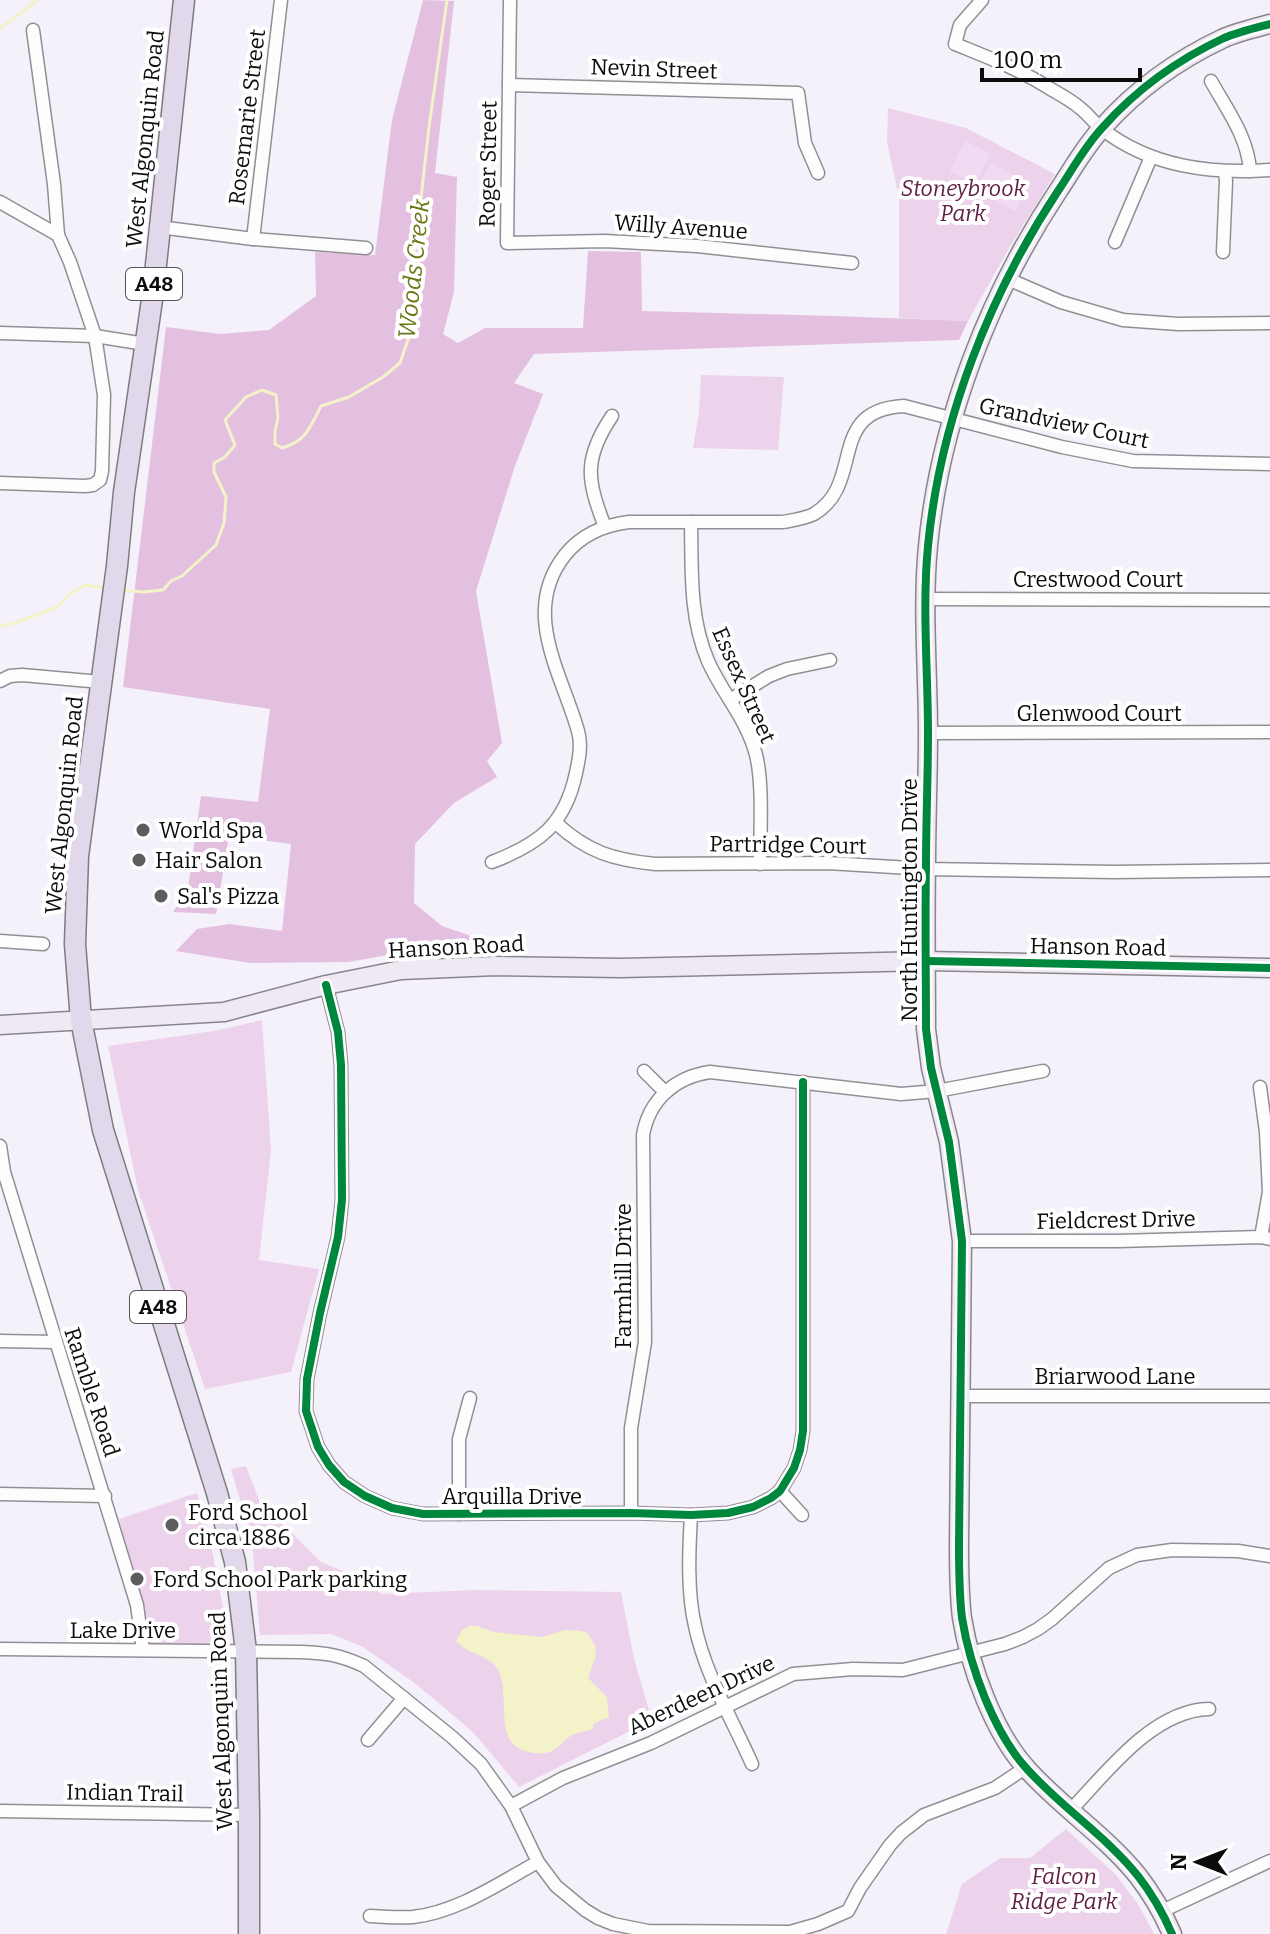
<svg xmlns="http://www.w3.org/2000/svg" width="1270" height="1934" font-family="Bitter,serif">
  <style>
    .green { fill: #edd2ec }
    .forest { fill: #e4c0e0 }
    .pitch { fill: #f1dbf3 }
    .water { fill: #f3f2c8 }
    .lines { fill: none; stroke-linecap: round; stroke-linejoin: round }
    .stream { stroke: #f3f2c8; stroke-width: 3 }
    .street-casing { stroke: #918f93; stroke-width: 15 }
    .secondary-casing { stroke: #88868a; stroke-width: 21 }
    .primary-casing { stroke: #7e7c80; stroke-width: 23 }
    .street { stroke: #fefdfe; stroke-width: 12 }
    .secondary { stroke: #efe9f4; stroke-width: 18 }
    .primary { stroke: #e1d9eb; stroke-width: 20 }
    .cycleway-casing { stroke: #fff; stroke-width: 13 }
    .cycleway { stroke: #00873e; stroke-width: 8 }
    .poi-dot { fill: #5e5c5f; stroke: #fff; stroke-width: 3 }
    .labels { text-anchor: middle; dominant-baseline: central; stroke-width: 8; stroke-linejoin: round; paint-order: stroke }
    .shield { fill: #fff; stroke: #555; stroke-width: 2 }
    .shield-label { font-size: 20px; font-weight: bold; fill: #0c0c0c }
    .street-label { font-size: 22px; fill: #0c0c0c; stroke: #fff }
    .park-label { font-size: 22px; font-style: italic; fill: #612044; stroke: #fff }
    .poi-label { font-size: 22px; fill: #0c0c0c; stroke: #fff; text-anchor: start }
    .water-label { font-size: 24px; font-style: italic; fill: #6e7718; stroke: #fff }
  </style>
  <rect width="100%" height="100%" fill="#f5f1fa"/>
  <g class="green">
    <polygon points="888,108 966,128 1055,174 1011,245 968,321 899,318 899,197 887,142"/>
    <polygon points="701,375 784,377 778,450 693,448 699,412"/>
    <polygon points="262,1020 271,1151 259,1260 319,1269 291,1372 205,1389 138,1190 108,1046 214,1031"/>
    <polygon points="246,1466 262,1508 288,1529 321,1562 365,1580 381,1594 478,1590 621,1592 634,1659 652,1720 519,1787 472,1731 416,1684 363,1647 331,1634 260,1635 252,1541 231,1469"/>
    <polygon points="197,1493 210,1540 229,1637 221,1646 149,1645 119,1519"/>
    <polygon points="1066,1829 1116,1875 1138,1904 1154,1934 946,1934 962,1884 1000,1858 1030,1858"/>
  </g>
  <polygon class="forest" points="423,0 454,1 435,173 457,177 454,292 443,334 458,343 485,328 583,328 588,251 641,252 642,311 835,316 968,321 959,340 534,354 514,383 543,394 515,466 476,591 502,743 487,761 497,777 454,803 415,844 414,903 442,926 480,939 348,962 250,963 176,951 197,929 229,924 282,931 291,844 229,836 216,914 173,912 188,888 201,796 258,802 270,709 123,687 166,327 221,334 269,330 316,296 315,252 375,255 392,120"/>
  <g class="pitch">
    <polygon points="965,141 990,154 975,184 950,171"/>
    <polygon points="991,163 1030,184 1015,211 976,190"/>
  </g>
  <path class="water" d="M470,1626H477L494,1632L542,1637L565,1630L581,1631L587,1633L595,1645L596,1656L588,1678L607,1697L609,1717L593,1724V1729C585,1732 576,1732 569,1737C563,1742 558,1749 550,1752C542,1754 533,1754 525,1751C492,1742 512,1691 497,1668C487,1654 467,1654 456,1641L462,1630Z"/>
  <g class="lines">
    <g class="stream">
      <polyline points="0,28 38,0"/>
      <path d="M120,590L143,592L163,590L171,581L182,576L216,545L224,523L226,497L214,472V463L225,457L235,445L225,420L246,397L262,390L276,395L278,418L275,431V444L282,448C306,441 310,428 321,406L349,397L383,377L400,363L412,328L413,269L429,127L447,0"/>
      <polyline points="0,626 9,625 57,607 70,594 85,585 105,588"/>
    </g>
    <defs>
      <g id="street">
        <polyline points="510,0 507,243 605,241 697,246 852,263"/>
        <path d="M982,0L960,25L955,44C987,57 1019,69 1049,88C1059,94 1071,100 1080,108C1088,114 1094,123 1102,129C1151,167 1210,174 1270,170"/>
        <polyline points="33,30 54,184 58,235"/>
        <path d="M1211,81C1227,110 1248,137 1250,171"/>
        <polyline points="509,85 798,93 805,143 818,173"/>
        <polyline points="0,202 58,235 70,262 95,336 104,395 102,471 100,480 93,485 85,486 0,483"/>
        <polyline points="159,227 253,239 366,248"/>
        <polyline points="253,239 281,0"/>
        <polyline points="1115,242 1151,157"/>
        <polyline points="1223,252 1226,181 1225,172"/>
        <polyline points="1008,279 1061,302 1123,320 1178,324 1270,323"/>
        <polyline points="0,333 95,336 145,344"/>
        <path d="M691,522C692,569 689,617 708,661C721,691 744,716 754,748C764,776 760,833 760,864"/>
        <path d="M605,527C587,480 583,459 612,416"/>
        <polyline points="926,599 1270,600"/>
        <polyline points="0,681 10,676 22,675 101,682"/>
        <polyline points="730,700 769,676 787,669 830,660"/>
        <polyline points="928,733 1270,732"/>
        <path d="M556,823C587,852 614,860 655,864L828,863L926,869L1114,872L1270,870"/>
        <path d="M492,862C539,844 565,825 576,773C579,759 582,745 578,731C562,674 520,612 565,555C581,535 604,525 629,522H783C793,520 804,519 814,514C866,483 825,410 904,406L1062,447L1133,461L1270,464"/>
        <polyline points="0,941 43,944"/>
        <polyline points="326,985 338,1032 341,1065 342,1200 338,1237 320,1313 307,1379 306,1411 318,1447 329,1465 344,1482 365,1496 392,1508 423,1514 631,1513 691,1515 728,1513 753,1507 771,1498 780,1491 794,1468 800,1450 803,1431 803,1082"/>
        <polyline points="644,1071 665,1092"/>
        <polyline points="1260,1087 1266,1132 1269,1192 1261,1237"/>
        <polyline points="0,1146 4,1172 137,1605 143,1650"/>
        <polyline points="962,1241 1118,1241 1261,1237 1270,1239"/>
        <polyline points="0,1341 55,1342"/>
        <polyline points="961,1396 1270,1396"/>
        <polyline points="780,1491 802,1515"/>
        <polyline points="0,1494 105,1496"/>
        <path d="M631,1513V1428L645,1342L643,1135C649,1100 675,1077 710,1072L901,1094L937,1091L1043,1071"/>
        <polyline points="459,1514 459,1439 470,1398"/>
        <path d="M691,1515C689,1550 687,1592 695,1626C705,1674 732,1719 752,1764"/>
        <path d="M0,1649L301,1652C327,1653 340,1655 364,1666L452,1737L481,1764L511,1806L538,1862L556,1886L585,1910L598,1918L613,1924L648,1931L790,1932L818,1924L848,1911L860,1888L890,1845L901,1833L924,1815L995,1788L1025,1768"/>
        <polyline points="368,1740 404,1698"/>
        <polyline points="511,1806 563,1778 651,1743 793,1674 853,1669 903,1670 1005,1644 1023,1637 1038,1629 1052,1619 1109,1568 1137,1555 1172,1550 1238,1551 1270,1556"/>
        <polyline points="0,1811 249,1815"/>
        <path d="M1070,1811C1106,1773 1153,1710 1209,1709"/>
        <polyline points="1162,1911 1270,1861"/>
        <path d="M370,1916C384,1917 399,1918 413,1917C458,1912 499,1883 538,1862"/>
      </g>
      <g id="secondary">
        <polyline points="0,1025 224,1012 326,985 401,970 496,966 621,968 926,961 1270,968"/>
        <path d="M1172,1934C1163,1913 1152,1894 1138,1876C1106,1836 1061,1807 1027,1769C994,1733 970,1667 962,1618C959,1594 959,1569 959,1545L962,1241L949,1142L931,1068L926,1029C926,975 925,920 926,866C926,822 928,777 928,733C928,671 922,608 928,546C940,421 989,295 1058,191C1072,170 1085,146 1103,127C1136,90 1179,59 1224,38C1238,32 1255,28 1270,24"/>
      </g>
      <polyline id="primary" points="184,0 153,293 124,492 117,566 78,856 75,944 81,1020 103,1130 217,1493 235,1562 246,1651 249,1815 249,1934"/>
    </defs>
    <use href="#street" class="street-casing"/>
    <use href="#secondary" class="secondary-casing"/>
    <use href="#primary" class="primary-casing"/>
    <use href="#street" class="street"/>
    <use href="#secondary" class="secondary"/>
    <use href="#primary" class="primary"/>
    <defs>
      <g id="cycleway">
        <polyline points="926,961 1270,968"/>
        <polyline points="326,985 338,1032 341,1065 342,1200 338,1237 320,1313 307,1379 306,1411 318,1447 329,1465 344,1482 365,1496 392,1508 423,1514 631,1513 691,1515 728,1513 753,1507 771,1498 780,1491 794,1468 800,1450 803,1431 803,1082"/>
        <path d="M1172,1934C1163,1913 1152,1894 1138,1876C1106,1836 1061,1807 1027,1769C994,1733 970,1667 962,1618C959,1594 959,1569 959,1545L962,1241L949,1142L931,1068L926,1029C926,975 925,920 926,866C926,822 928,777 928,733C928,671 922,608 928,546C940,421 989,295 1058,191C1072,170 1085,146 1103,127C1136,90 1179,59 1224,38C1238,32 1255,28 1270,24"/>
      </g>
    </defs>
    <use href="#cycleway" class="cycleway-casing"/>
    <use href="#cycleway" class="cycleway"/>
  </g>
  <g class="poi-dot">
    <circle cx="143" cy="830" r="8"/>
    <circle cx="139" cy="860" r="8"/>
    <circle cx="161" cy="896" r="8"/>
    <circle cx="172" cy="1525" r="8"/>
    <circle cx="137" cy="1579" r="8"/>
  </g>
  <g class="labels">
    <g class="shield">
      <rect x="126" y="268" width="56" height="32" rx="6"/>
      <rect x="130" y="1291" width="56" height="32" rx="6"/>
    </g>
    <g class="shield-label">
      <text x="154" y="284">A48</text>
      <text x="158" y="1307">A48</text>
    </g>
    <g class="street-label">
      <text transform="translate(654 69) rotate(2)">Nevin Street</text>
      <text transform="translate(247 117) rotate(-83)">Rosemarie Street</text>
      <text transform="translate(145 139) rotate(-84)">West Algonquin Road</text>
      <text transform="translate(488 164) rotate(-89)">Roger Street</text>
      <text transform="translate(681 227) rotate(4)">Willy Avenue</text>
      <text transform="translate(1064 423) rotate(12)">Grandview Court</text>
      <text x="1098" y="579">Crestwood Court</text>
      <text transform="translate(744 685) rotate(66)">Essex Street</text>
      <text x="1099" y="713">Glenwood Court</text>
      <text transform="translate(64 805) rotate(-84)">West Algonquin Road</text>
      <text transform="translate(788 845) rotate(1)">Partridge Court</text>
      <text transform="translate(909 900) rotate(-90)">North Huntington Drive</text>
      <text transform="translate(456 947) rotate(-3)">Hanson Road</text>
      <text transform="translate(1098 947) rotate(1)">Hanson Road</text>
      <text transform="translate(1116 1220) rotate(-1)">Fieldcrest Drive</text>
      <text transform="translate(623 1276) rotate(-90)">Farmhill Drive</text>
      <text x="1115" y="1376">Briarwood Lane</text>
      <text transform="translate(92 1392) rotate(72)">Ramble Road</text>
      <text x="512" y="1496">Arquilla Drive</text>
      <text x="123" y="1630">Lake Drive</text>
      <text transform="translate(701 1695) rotate(-25)">Aberdeen Drive</text>
      <text transform="translate(221 1721) rotate(-92)">West Algonquin Road</text>
      <text transform="translate(125 1793) rotate(1)">Indian Trail</text>
    </g>
    <g class="park-label">
      <text x="963" y="188">Stoneybrook<tspan x="963" dy="25">Park</tspan></text>
      <text x="1064" y="1876">Falcon<tspan x="1064" dy="25">Ridge Park</tspan></text>
    </g>
    <g class="poi-label">
      <text x="159" y="830">World Spa</text>
      <text x="155" y="860">Hair Salon</text>
      <text x="177" y="896">Sal's Pizza</text>
      <text x="188" y="1512">Ford School<tspan x="188" dy="25">circa 1886</tspan></text>
      <text x="153" y="1579">Ford School Park parking</text>
    </g>
    <g class="water-label">
      <text transform="translate(414 269) rotate(-84)">Woods Creek</text>
    </g>
  </g>
  <g transform="translate(1198 1862) rotate(270)" stroke="#ffffff" stroke-width="6" paint-order="stroke">
  <path d="M0-6L14 30L0 20L-14 30Z" fill="#0c0c0c"/>
  <text y="-12" font-size="22" font-weight="bold" text-anchor="middle" fill="#0c0c0c">N</text>
  </g>
  <path d="M982 68v12h158v-12" fill="none" stroke="#0c0c0c" stroke-width="4"/>
  <text x="994" y="68" font-size="24" fill="#0c0c0c" stroke="#ffffff" stroke-width="6" paint-order="stroke">100 m</text>
</svg>
